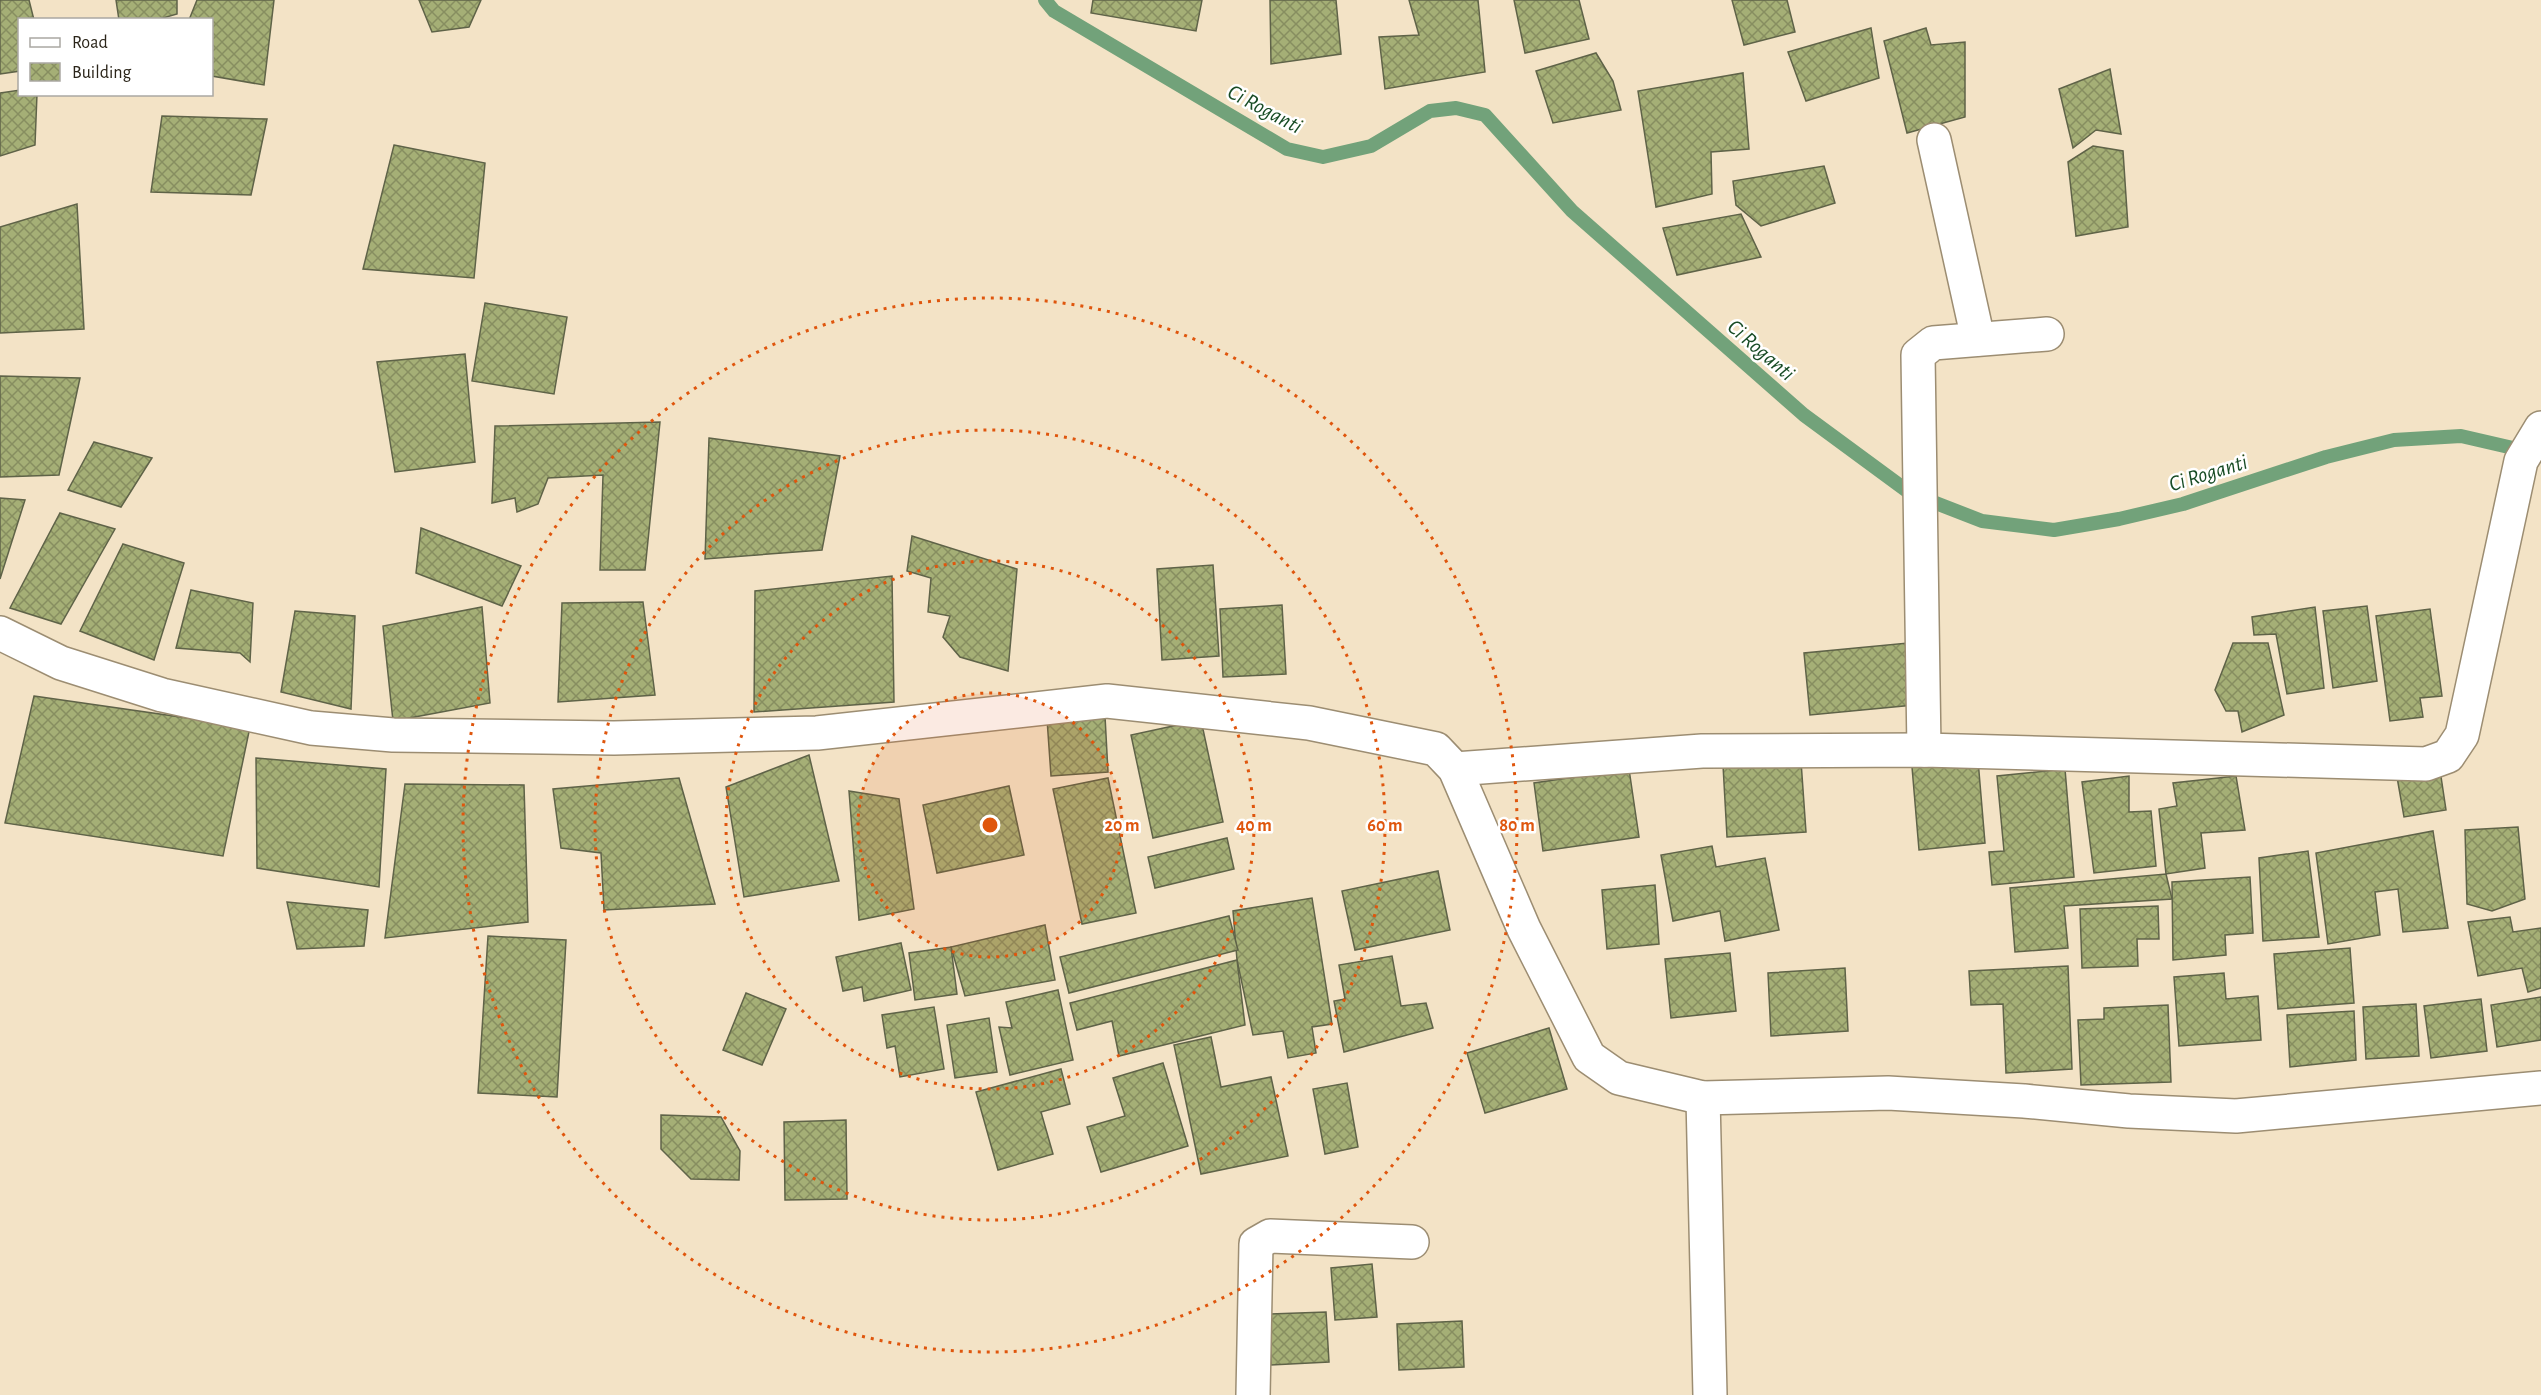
<svg xmlns="http://www.w3.org/2000/svg" width="2541" height="1395" font-family="'Alegreya Sans',sans-serif">
  <style>
    .lines { fill: none; stroke-linecap: round; stroke-linejoin: round }
    .stream { stroke: #72a27a; stroke-width: 14 }
    .building { fill: url(#building-cross-hatch); stroke: #5f6348; stroke-width: 1.5 }
    .minor-casing { stroke: #9c8d72; stroke-width: 36 }
    .minor { stroke: #fff; stroke-width: 33 }
    .ring { fill: none; stroke: #df560d; stroke-width: 3; stroke-dasharray: 3 6 }
    .labels { text-anchor: middle; dominant-baseline: central; stroke-width: 5; stroke-linejoin: round; paint-order: stroke }
    .water-label { font-size: 22px; font-style: italic; fill: #174b24; stroke: #fff }
    .centre { fill: #df560d; stroke: #fff; stroke-width: 3 }
    .ring-label { font-size: 18px; text-anchor: middle; font-weight: bold; fill: #df560d; stroke: #fff; stroke-width: 5; stroke-linejoin: round; paint-order: stroke }
  </style>
  <defs>
    <pattern id="building-cross-hatch" width="8" height="8" patternUnits="userSpaceOnUse" patternTransform="scale(1.5)"><rect width="8" height="8" fill="#a5af76"/><path d="M0 0l8 8M0 8l8-8" fill="none" stroke="#878e60"/></pattern>
  </defs>
  <rect width="100%" height="100%" fill="#f3e3c6"/>
  <g class="lines">
    <polyline class="stream" points="1045,0 1054,11 1287,149 1323,157 1371,146 1430,111 1456,108 1485,115 1572,211 1804,415 1910,493 1982,521 2054,530 2119,519 2183,504 2326,457 2394,440 2461,436 2526,451"/>
  </g>
  <g class="building">
    <polygon points="0,0 29,0 34,20 20,20 20,71 0,74"/>
    <polygon points="116,0 177,0 177,14 156,20 119,20"/>
    <polygon points="197,0 274,0 264,85 212,76 212,20 189,20"/>
    <polygon points="419,0 481,0 469,27 432,32"/>
    <polygon points="1093,0 1202,0 1196,31 1091,13"/>
    <polygon points="1270,0 1336,0 1341,54 1271,64"/>
    <polygon points="1409,0 1478,0 1485,72 1385,89 1379,37 1419,35"/>
    <polygon points="1514,0 1579,0 1589,39 1525,53"/>
    <polygon points="1732,0 1787,0 1795,32 1744,45"/>
    <polygon points="1871,28 1879,78 1806,101 1788,52"/>
    <polygon points="1926,28 1931,45 1965,42 1965,117 1907,133 1884,41"/>
    <polygon points="1596,53 1613,81 1621,110 1553,123 1536,71"/>
    <polygon points="2110,69 2121,134 2096,130 2073,148 2059,89"/>
    <polygon points="1743,73 1749,149 1711,152 1712,194 1656,207 1638,91"/>
    <polygon points="20,90 20,94 37,94 35,145 0,156 0,93"/>
    <polygon points="162,116 267,119 251,195 151,192"/>
    <polygon points="394,145 485,163 474,278 363,269"/>
    <polygon points="2093,146 2123,151 2128,227 2076,236 2068,162"/>
    <polygon points="1824,166 1835,203 1761,226 1736,205 1733,181"/>
    <polygon points="77,204 84,329 0,333 0,227"/>
    <polygon points="1741,214 1761,257 1677,275 1663,228"/>
    <polygon points="485,303 567,317 554,394 472,381"/>
    <polygon points="465,354 475,462 395,472 377,362"/>
    <polygon points="0,376 80,378 59,475 0,477"/>
    <polygon points="660,422 645,570 600,570 603,475 548,478 538,504 517,512 515,498 492,503 495,426"/>
    <polygon points="709,438 840,456 822,550 705,559"/>
    <polygon points="94,442 152,458 121,507 68,490"/>
    <polygon points="0,498 25,500 0,579"/>
    <polygon points="60,513 115,529 61,624 10,608"/>
    <polygon points="421,528 521,566 502,606 416,573"/>
    <polygon points="912,536 1017,569 1008,671 960,657 943,637 950,616 928,612 931,578 907,571"/>
    <polygon points="123,544 184,563 154,660 80,631"/>
    <polygon points="1213,565 1219,656 1162,660 1157,569"/>
    <polygon points="892,576 894,702 754,712 755,591"/>
    <polygon points="191,590 253,603 250,662 240,653 176,648"/>
    <polygon points="643,602 655,695 558,702 562,603"/>
    <polygon points="1282,605 1286,674 1223,677 1220,609"/>
    <polygon points="2367,606 2377,681 2333,688 2323,611"/>
    <polygon points="482,607 490,703 393,721 383,626"/>
    <polygon points="2315,607 2324,688 2287,694 2276,634 2254,635 2252,617"/>
    <polygon points="2430,609 2442,696 2420,698 2423,717 2390,721 2376,616"/>
    <polygon points="295,611 355,616 351,709 281,692"/>
    <polygon points="1908,643 1914,705 1810,715 1804,653"/>
    <polygon points="2233,643 2268,643 2284,715 2242,732 2238,711 2226,711 2215,690"/>
    <polygon points="34,696 250,727 223,856 5,823"/>
    <polygon points="1105,716 1108,772 1051,776 1047,719"/>
    <polygon points="1201,720 1223,822 1153,838 1131,735"/>
    <polygon points="809,755 839,881 744,897 726,787"/>
    <polygon points="256,758 386,769 379,887 257,868"/>
    <polygon points="1978,760 1985,843 1919,850 1912,767"/>
    <polygon points="1801,761 1806,832 1727,837 1723,765"/>
    <polygon points="1629,769 1639,837 1543,851 1534,783"/>
    <polygon points="2065,769 2074,877 1992,885 1989,852 2004,851 1997,776"/>
    <polygon points="2440,770 2446,810 2404,817 2397,777"/>
    <polygon points="2129,776 2129,812 2151,811 2156,866 2094,873 2082,782"/>
    <polygon points="2236,776 2245,830 2201,833 2205,868 2166,874 2159,809 2177,806 2173,783"/>
    <polygon points="679,778 715,904 604,910 601,853 561,848 553,789"/>
    <polygon points="1108,778 1136,913 1082,924 1053,789"/>
    <polygon points="405,784 524,785 528,922 385,938"/>
    <polygon points="1009,786 1024,855 937,873 923,805"/>
    <polygon points="849,791 899,799 914,909 859,920"/>
    <polygon points="2518,827 2525,899 2492,911 2467,904 2465,830"/>
    <polygon points="2433,831 2448,928 2403,932 2398,889 2375,892 2380,935 2328,944 2316,853"/>
    <polygon points="1227,838 1234,869 1155,888 1148,857"/>
    <polygon points="1712,846 1716,867 1765,858 1779,930 1725,941 1720,911 1673,921 1661,855"/>
    <polygon points="2308,851 2319,937 2263,941 2259,858"/>
    <polygon points="1438,871 1450,930 1355,950 1342,891"/>
    <polygon points="2166,874 2172,899 2064,906 2068,948 2015,952 2010,888"/>
    <polygon points="2250,877 2253,933 2225,935 2226,955 2173,960 2172,882"/>
    <polygon points="1655,885 1659,944 1607,949 1602,890"/>
    <polygon points="1312,898 1332,1024 1312,1027 1316,1053 1288,1058 1283,1031 1253,1035 1237,960 1233,911"/>
    <polygon points="287,902 368,910 364,946 297,949"/>
    <polygon points="2158,906 2159,939 2137,939 2138,966 2082,968 2080,909"/>
    <polygon points="1229,916 1238,950 1069,993 1060,957"/>
    <polygon points="2510,917 2513,932 2541,928 2541,988 2528,992 2522,968 2478,976 2468,922"/>
    <polygon points="1045,925 1055,980 965,996 951,947"/>
    <polygon points="488,936 566,940 557,1097 478,1093"/>
    <polygon points="901,943 911,990 864,1001 862,987 843,991 836,957"/>
    <polygon points="951,947 957,994 915,1000 909,953"/>
    <polygon points="2350,948 2354,1003 2278,1009 2274,954"/>
    <polygon points="1730,953 1736,1011 1671,1018 1665,959"/>
    <polygon points="1392,956 1401,1006 1426,1003 1433,1028 1344,1052 1334,1001 1345,999 1339,965"/>
    <polygon points="1237,960 1245,1025 1119,1056 1112,1021 1077,1030 1070,1003"/>
    <polygon points="2068,966 2072,1069 2006,1073 2003,1004 1971,1005 1969,971"/>
    <polygon points="1845,968 1848,1031 1771,1036 1768,973"/>
    <polygon points="2224,973 2226,999 2258,996 2261,1040 2179,1046 2174,977"/>
    <polygon points="1058,990 1073,1060 1010,1075 999,1027 1012,1028 1006,1002"/>
    <polygon points="746,993 786,1009 762,1065 723,1050"/>
    <polygon points="2541,997 2541,1040 2497,1047 2491,1005"/>
    <polygon points="2481,999 2487,1051 2431,1058 2424,1006"/>
    <polygon points="2416,1004 2419,1056 2366,1059 2363,1007"/>
    <polygon points="2168,1005 2171,1082 2081,1085 2078,1020 2104,1019 2104,1008"/>
    <polygon points="934,1007 944,1069 900,1077 895,1046 887,1048 882,1015"/>
    <polygon points="2354,1011 2356,1060 2290,1067 2287,1015"/>
    <polygon points="989,1018 997,1072 955,1078 947,1025"/>
    <polygon points="1549,1028 1567,1089 1485,1113 1467,1053"/>
    <polygon points="1211,1037 1221,1087 1271,1077 1288,1156 1201,1174 1174,1045"/>
    <polygon points="1163,1063 1188,1146 1101,1172 1087,1127 1125,1116 1113,1078"/>
    <polygon points="1061,1069 1070,1104 1041,1112 1053,1154 998,1170 976,1092"/>
    <polygon points="1347,1083 1358,1147 1325,1154 1313,1089"/>
    <polygon points="661,1115 721,1117 740,1151 739,1180 691,1179 661,1149"/>
    <polygon points="846,1120 847,1199 785,1200 784,1122"/>
    <polygon points="1372,1264 1377,1317 1335,1320 1331,1268"/>
    <polygon points="1326,1312 1329,1362 1271,1365 1269,1314"/>
    <polygon points="1462,1321 1464,1367 1399,1370 1397,1324"/>
  </g>
  <g class="lines">
    <defs>
      <g id="minor">
        <polyline points="1934,140 1978,339"/>
        <polyline points="0,633 61,663 162,695 311,728 393,735 614,738 817,733 1107,701 1309,723 1436,749 1455,769 1524,929 1589,1057 1619,1078 1703,1098 1888,1093 2024,1101 2129,1111 2236,1116 2541,1088"/>
        <polyline points="1924,750 1918,355 1933,343 2047,334"/>
        <polyline points="1455,769 1702,751 1924,750 2426,764 2448,756 2462,735 2521,461 2541,428"/>
        <polyline points="1703,1098 1710,1395"/>
        <polyline points="1253,1395 1256,1244 1270,1236 1412,1242"/>
      </g>
    </defs>
    <use href="#minor" class="minor-casing"/>
    <use href="#minor" class="minor"/>
  </g>
  <circle cx="990" cy="825" r="132" fill="#df560d" fill-opacity=".12"/>
  <g class="ring">
    <circle cx="990" cy="825" r="132"/>
    <circle cx="990" cy="825" r="264"/>
    <circle cx="990" cy="825" r="395"/>
    <circle cx="990" cy="825" r="527"/>
  </g>
  <g class="labels">
    <g class="water-label">
      <text transform="translate(1265 109) rotate(28)">Ci Roganti</text>
      <text transform="translate(1761 350) rotate(41)">Ci Roganti</text>
      <text transform="translate(2208 473) rotate(-17)">Ci Roganti</text>
    </g>
  </g>
  <circle cx="990" cy="825" r="9" class="centre"/>
  <g class="ring-label">
    <text x="1122" y="831">20 m</text>
    <text x="1254" y="831">40 m</text>
    <text x="1385" y="831">60 m</text>
    <text x="1517" y="831">80 m</text>
  </g>
  <rect x="18" y="18" width="195" height="78" fill="#ffffff" stroke="#aaa8a3" stroke-width="1.5"/>
  <rect x="30" y="38" width="30" height="9" fill="#ffffff" stroke="#aaa8a3" stroke-width="1.5"/>
  <text x="72" y="48" font-size="18" fill="#2b251a">Road</text>
  <rect x="30" y="63" width="30" height="18" fill="url(#building-cross-hatch)" stroke="#aaa8a3" stroke-width="1.5"/>
  <text x="72" y="78" font-size="18" fill="#2b251a">Building</text>
</svg>
